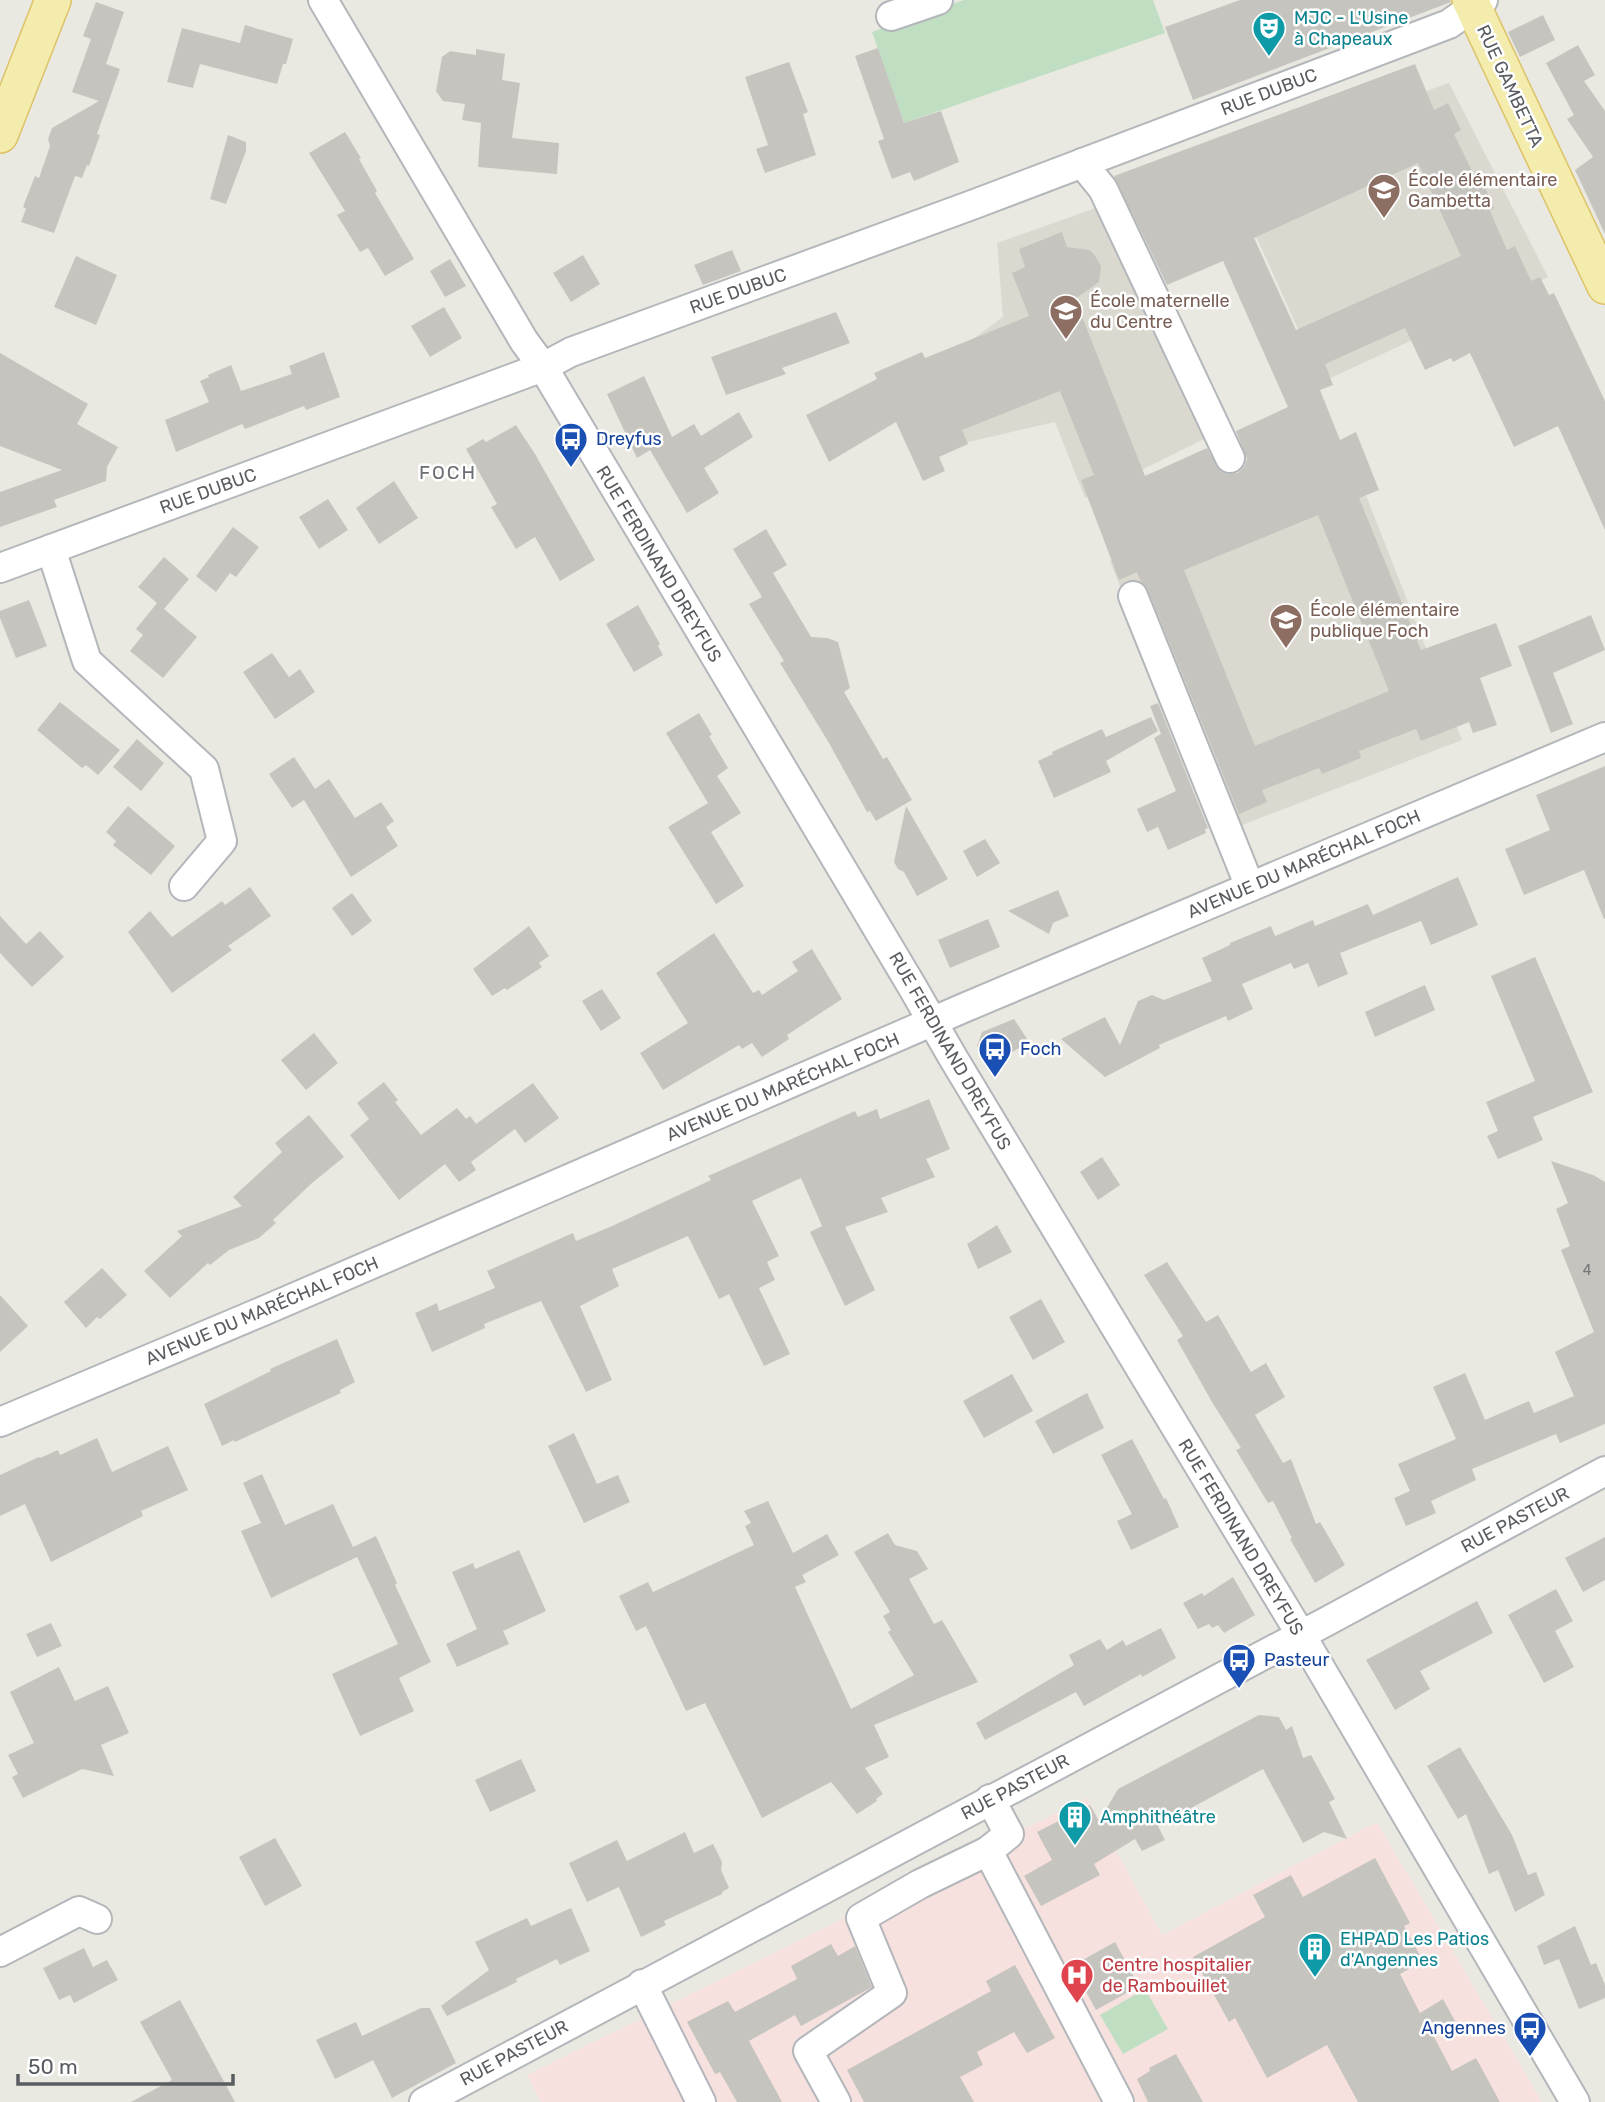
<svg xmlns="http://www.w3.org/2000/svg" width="1605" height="2102" font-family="Rubik,sans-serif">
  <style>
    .education { fill: #dad8cf }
    .medical { fill: #f6e1de }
    .green { fill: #c0dfc2 }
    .building { fill: #c6c4be; fill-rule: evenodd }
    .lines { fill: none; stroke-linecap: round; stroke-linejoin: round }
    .minor-casing { stroke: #b3b6ba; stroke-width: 32 }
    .major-casing { stroke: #dec267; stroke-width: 38 }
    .minor { stroke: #fff; stroke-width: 28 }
    .major { stroke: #f3ecad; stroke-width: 35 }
    .labels { text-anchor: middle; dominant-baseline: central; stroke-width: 5; stroke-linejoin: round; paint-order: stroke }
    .number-label { font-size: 14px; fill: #747678 }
    .culture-label { font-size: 18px; fill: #0d838f; stroke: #fff; text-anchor: start }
    .street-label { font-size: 18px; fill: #595c60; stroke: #fff }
    .education-label { font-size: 18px; fill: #785e54; stroke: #fff; text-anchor: start }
    .transit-label { font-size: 18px; fill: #164399; stroke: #fff; text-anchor: start }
    .health-label { font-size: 18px; fill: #be3a42; stroke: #fff; text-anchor: start }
    .neighbourhood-label { font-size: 19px; letter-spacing: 2px; fill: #6b6e72; stroke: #fff }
  </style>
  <rect width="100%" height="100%" fill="#eae9e1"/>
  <g class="education">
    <polygon points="1449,83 1548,277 1322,382 1223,163"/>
    <polygon points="1096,208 1119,240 1204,439 1085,498 1055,422 964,443 938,365 1003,317 997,243"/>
    <polygon points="1351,457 1462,740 1219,834 1110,561 1228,498"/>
  </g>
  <polygon class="medical" points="1087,1798 1162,1935 1377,1822 1542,2102 541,2102 527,2075"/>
  <g class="green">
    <polygon points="964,0 1153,0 1165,33 904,123 872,32"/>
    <polygon points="1145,1989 1168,2029 1123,2054 1100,2015"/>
  </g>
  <g class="building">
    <polygon points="1240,0 1450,0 1451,2 1193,100 1165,27"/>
    <polygon points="96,2 124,12 106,64 120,69 97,134 100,135 89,166 87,165 82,178 75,176 54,233 21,222 26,209 23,207 35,176 39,178 50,146 48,139 52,128 99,101 72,92 91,39 83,36"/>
    <polygon points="1543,15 1555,40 1520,57 1508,32"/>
    <polygon points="245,25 293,39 286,64 283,64 277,84 200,64 193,88 167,82 182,28 240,43"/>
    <polygon points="1578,45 1595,75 1584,81 1605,111 1605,234 1575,170 1593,157 1567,119 1574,115 1546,63"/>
    <polygon points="878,48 904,123 941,111 959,162 914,181 910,172 892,179 878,141 884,139 855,56"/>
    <polygon points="476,49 505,54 502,80 520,83 512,138 559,143 557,174 478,167 481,123 462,120 465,104 443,101 436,91 442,57 450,51 476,55"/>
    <polygon points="789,62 808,112 803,114 816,155 765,173 756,149 768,145 745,77"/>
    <path d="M1415,64L1434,110L1448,103L1461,130L1454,134L1473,173L1478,171L1494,208L1490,211L1507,250L1515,246L1531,281L1540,277L1549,295L1554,293L1605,401V530L1558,426L1514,447L1470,353L1453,362L1451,358L1425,370L1405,328L1325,364L1333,385L1320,390L1340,440L1356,432L1379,490L1359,498L1421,650L1496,623L1512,666L1480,678L1497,725L1473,733L1469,722L1421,741L1416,729L1359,751L1361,758L1322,774L1319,768L1262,790L1267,802L1239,814L1148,590L1141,582L1137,572L1119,580L1081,480L1094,475L1060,391L962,430L968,444L939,457L945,471L923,481L896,422L829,462L806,415L877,379L874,373L922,352L925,358L1029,316L1012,273L1025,267L1019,249L1062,232L1067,247L1089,250L1094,254L1101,266L1099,282L1075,299L1145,476L1207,448L1220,471L1228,474L1238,473L1244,467L1247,459L1236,431L1288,407L1223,261L1167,285L1114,176ZM1418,163L1461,256L1296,330L1254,238ZM1318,515L1389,691L1255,746L1184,570Z"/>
    <polygon points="345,132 361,158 359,159 377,191 375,193 414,259 385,276 368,248 360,252 337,215 345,211 309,153"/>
    <polygon points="228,135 246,142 246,151 226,204 210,199"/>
    <polygon points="732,250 741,271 703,285 694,265"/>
    <polygon points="583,255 600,284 571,302 553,273"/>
    <polygon points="76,256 117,275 96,325 54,307"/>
    <polygon points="450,259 466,286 445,297 430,271"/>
    <polygon points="444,307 462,338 430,357 411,326"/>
    <polygon points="836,312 850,343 782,368 786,374 726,395 711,357"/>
    <polygon points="324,352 340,397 306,410 304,406 245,429 242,424 176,452 165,420 209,402 200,381 209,377 208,375 231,365 241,391 292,374 289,366"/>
    <polygon points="0,353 88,404 77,424 118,447 107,467 106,481 54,500 57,507 0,527 0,492 62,470 0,446"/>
    <polygon points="644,376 672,437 694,424 701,436 739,412 753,437 704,468 719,493 687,513 650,450 637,458 607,394"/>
    <polygon points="516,425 535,454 595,560 560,581 535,537 516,549 491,507 497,504 466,449 483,439 486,442"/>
    <polygon points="394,481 418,518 379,544 356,508"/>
    <polygon points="328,499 348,530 319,549 299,517"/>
    <polygon points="233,527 259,547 236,577 230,573 216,592 196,576"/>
    <polygon points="766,529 787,565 773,573 811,637 827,638 838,642 850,688 844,692 883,759 887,757 912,800 876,821 870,811 867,812 829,743 780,663 784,661 749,604 762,597 733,549"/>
    <polygon points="164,557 189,579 164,609 197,637 163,678 130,651 143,635 136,629 157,603 138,587"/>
    <polygon points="29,600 47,646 16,658 0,618 0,611"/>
    <polygon points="638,605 660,644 658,646 663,655 634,672 606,624"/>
    <polygon points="1591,615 1605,650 1553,673 1573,724 1551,733 1518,646"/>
    <polygon points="272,653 289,677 300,669 315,692 275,719 243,672"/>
    <polygon points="60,702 120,750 98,775 86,765 82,768 37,730"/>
    <polygon points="1158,703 1208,828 1205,829 1206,833 1168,850 1158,827 1147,832 1137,809 1176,791 1154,738 1161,734 1150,706"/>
    <polygon points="699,713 712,735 709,736 728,768 717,776 741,813 711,832 744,886 716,904 668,827 708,803 666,733"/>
    <polygon points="1151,717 1158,731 1106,761 1111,772 1054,798 1038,761 1053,754 1052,752 1102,729 1106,737"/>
    <polygon points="137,739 164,763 141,791 113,767"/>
    <polygon points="294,757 315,789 329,779 355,818 381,802 394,821 386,827 398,846 351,877 304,800 292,808 269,774"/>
    <polygon points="1605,766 1605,919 1604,919 1584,870 1524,895 1505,849 1550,830 1536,795"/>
    <polygon points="128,806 175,846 151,875 113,845 116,841 106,832"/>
    <polygon points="906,806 948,879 917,896 904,872 898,869 894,862"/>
    <polygon points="985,839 1000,863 977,877 963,851"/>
    <polygon points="1458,877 1478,925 1431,945 1421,921 1340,953 1348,974 1318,987 1308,963 1294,969 1291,963 1242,984 1253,1009 1228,1021 1226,1016 1159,1045 1160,1048 1105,1077 1061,1039 1105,1017 1120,1045 1138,1001 1152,995 1164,1000 1212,981 1202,958 1230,945 1230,943 1271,926 1275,936 1313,920 1315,926 1368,904 1373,915"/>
    <polygon points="250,887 271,916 228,946 232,950 172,993 128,932 150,911 172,937 222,901 225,905"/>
    <polygon points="1058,890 1069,916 1053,923 1049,934 1008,911"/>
    <polygon points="352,893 372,921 352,936 332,908"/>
    <polygon points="0,916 26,944 40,931 64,957 32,987 0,953"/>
    <polygon points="988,919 1000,947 950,968 938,940"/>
    <polygon points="529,926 549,956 539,963 542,967 507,990 505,988 492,996 473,969"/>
    <polygon points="714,933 753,993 759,990 762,995 798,971 792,962 812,949 842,999 787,1035 789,1039 762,1057 752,1043 742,1049 739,1045 663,1090 640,1053 688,1023 656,973"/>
    <polygon points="1535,957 1593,1092 1533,1117 1543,1140 1498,1159 1487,1136 1498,1131 1486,1102 1535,1081 1491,976"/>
    <polygon points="1425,985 1435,1010 1375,1037 1365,1012"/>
    <polygon points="602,989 621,1018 601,1031 582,1001"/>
    <polygon points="1014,1019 1029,1042 989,1066 977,1046 982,1032"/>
    <polygon points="314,1033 338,1063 306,1090 281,1060"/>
    <polygon points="384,1082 398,1100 395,1102 421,1135 457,1108 466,1119 470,1116 476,1124 533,1083 559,1118 525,1143 515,1129 471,1162 476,1170 459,1182 445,1164 399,1200 350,1135 369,1119 357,1103"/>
    <polygon points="929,1099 950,1149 926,1159 935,1177 881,1198 888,1212 845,1227 875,1290 845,1306 810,1232 822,1226 801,1178 752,1201 779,1256 767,1262 775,1280 759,1288 790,1354 764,1366 729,1294 719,1299 688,1236 612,1269 619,1286 580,1306 612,1380 586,1392 541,1301 484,1324 485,1328 432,1352 415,1313 437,1303 439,1311 495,1288 487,1271 573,1233 576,1241 610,1227 711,1180 708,1176 855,1111 858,1117 877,1109 880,1119"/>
    <polygon points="309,1115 344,1157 312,1183 273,1220 276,1223 259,1238 229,1250 210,1265 208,1263 170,1298 144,1271 182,1236 177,1231 242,1206 233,1197 282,1152 275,1143"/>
    <polygon points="1102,1157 1120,1185 1098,1200 1080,1172"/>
    <polygon points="1551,1161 1593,1175 1605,1182 1605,1424 1560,1443 1556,1434 1472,1469 1476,1480 1431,1501 1436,1513 1406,1526 1394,1498 1410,1491 1398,1464 1456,1439 1433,1387 1465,1373 1485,1420 1529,1401 1534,1413 1574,1396 1555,1352 1594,1332 1561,1250 1570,1246 1556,1209 1568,1203"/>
    <polygon points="997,1225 1012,1252 978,1269 967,1244"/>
    <polygon points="1167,1262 1206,1322 1218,1315 1251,1372 1266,1363 1285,1397 1255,1415 1283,1463 1291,1459 1316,1524 1320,1522 1345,1565 1315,1583 1290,1539 1292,1538 1273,1501 1268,1503 1236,1450 1241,1448 1212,1402 1177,1340 1183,1336 1144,1275"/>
    <polygon points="102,1268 127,1295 100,1319 97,1317 86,1328 64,1302"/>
    <polygon points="0,1295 28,1326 0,1352"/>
    <polygon points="1041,1299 1065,1342 1033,1360 1009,1317"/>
    <polygon points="337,1339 355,1382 340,1390 341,1393 235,1442 234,1440 222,1446 204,1404 271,1371 270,1369"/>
    <polygon points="1012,1374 1033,1411 984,1438 963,1401"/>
    <polygon points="1087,1393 1104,1428 1053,1454 1035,1421"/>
    <polygon points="574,1433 597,1484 618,1475 630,1502 584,1523 548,1446"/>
    <polygon points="97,1438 112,1472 168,1446 188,1490 141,1511 143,1516 51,1562 25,1504 0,1516 0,1475 39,1457 40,1458 58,1450 60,1455"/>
    <polygon points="1132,1439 1164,1499 1166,1498 1179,1527 1131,1550 1117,1521 1132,1514 1101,1455"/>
    <polygon points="262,1474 285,1525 333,1504 353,1547 376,1536 397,1583 395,1585 431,1662 399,1678 414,1711 360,1736 332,1674 398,1644 357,1557 271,1598 241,1531 261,1523 243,1483"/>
    <polygon points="768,1501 793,1553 827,1534 839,1555 802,1575 806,1582 795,1587 851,1709 914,1675 888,1632 891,1630 883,1616 890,1612 854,1552 888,1533 895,1545 917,1551 928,1569 909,1579 934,1624 942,1620 978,1682 874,1725 889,1757 865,1768 883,1794 876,1799 877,1801 857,1814 831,1782 762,1818 705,1703 686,1711 646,1626 636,1631 619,1596 648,1582 653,1592 754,1545 745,1526 751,1523 744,1511"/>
    <polygon points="1605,1537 1605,1580 1583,1592 1565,1558"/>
    <polygon points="519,1550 546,1611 503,1631 509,1644 457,1667 446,1644 477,1629 452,1572 473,1563 475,1569"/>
    <polygon points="1233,1577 1255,1615 1224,1633 1218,1625 1212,1628 1209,1624 1198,1629 1183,1603 1202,1593 1204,1596"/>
    <polygon points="1556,1589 1573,1621 1555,1631 1574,1667 1544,1683 1508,1615"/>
    <polygon points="1477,1601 1493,1633 1420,1671 1430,1689 1395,1710 1366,1660"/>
    <polygon points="51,1623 62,1646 37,1657 26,1634"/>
    <polygon points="1161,1628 1176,1658 1142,1677 1141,1674 1084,1706 1076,1692 985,1740 976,1723 1074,1665 1069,1655 1100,1639 1107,1650 1123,1640 1126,1646"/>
    <polygon points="59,1667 75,1701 108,1686 129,1733 101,1745 114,1776 82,1769 23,1798 12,1777 18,1774 8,1755 34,1743 10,1692"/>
    <polygon points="1259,1715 1279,1717 1286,1730 1292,1726 1303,1758 1311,1755 1335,1799 1329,1802 1347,1839 1324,1832 1303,1843 1263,1769 1158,1826 1165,1840 1142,1851 1135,1839 1094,1864 1100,1875 1041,1906 1024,1876 1052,1860 1037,1832 1090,1805 1099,1821 1118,1789"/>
    <polygon points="1460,1747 1512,1835 1528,1875 1536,1872 1545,1895 1515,1912 1498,1870 1489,1874 1466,1814 1458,1819 1427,1766"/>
    <polygon points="521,1759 536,1791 490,1812 475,1780"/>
    <polygon points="685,1832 694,1853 713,1844 722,1862 721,1870 729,1888 722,1892 722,1894 664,1921 666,1925 641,1937 619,1887 587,1902 569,1863 617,1840 627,1861"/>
    <polygon points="275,1838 302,1886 265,1906 239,1857"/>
    <polygon points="1375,1858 1410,1923 1404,1926 1423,1961 1400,1974 1420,2013 1443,1999 1455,2021 1432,2033 1452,2071 1476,2058 1500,2102 1358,2102 1327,2045 1267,2078 1235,2018 1229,2022 1193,1957 1265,1917 1253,1895 1291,1875 1303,1897"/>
    <polygon points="571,1908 590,1951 560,1965 557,1959 516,1979 517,1982 447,2016 441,2006 489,1970 475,1942 527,1918 531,1926"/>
    <polygon points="1575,1926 1591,1965 1596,1963 1605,1985 1605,1998 1579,2009 1559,1959 1544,1965 1537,1946"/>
    <polygon points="1115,1942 1139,1986 1096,2010 1072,1966"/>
    <polygon points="831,1944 838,1956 855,1946 872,1987 801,2026 795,2015 749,2041 782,2102 737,2102 720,2072 715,2074 687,2022 728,2001 735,2012 797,1979 791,1966"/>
    <polygon points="84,1948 93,1967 107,1960 118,1980 74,2003 70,1995 59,2000 43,1968"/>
    <polygon points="1015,1965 1055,2038 1027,2053 1014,2032 977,2052 983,2065 960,2077 974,2102 864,2102 847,2070 991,1991 986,1981"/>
    <polygon points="180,2000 235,2102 131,2102 172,2080 140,2022"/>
    <polygon points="421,2008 430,2008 456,2063 392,2098 373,2060 335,2079 316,2040 356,2022 362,2036"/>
    <polygon points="1176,2054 1203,2102 1148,2102 1137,2079 1150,2071 1149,2068"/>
  </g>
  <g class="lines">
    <defs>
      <g id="minor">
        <polyline points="323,0 524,341 543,367 913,988 952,1056 1301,1635 1575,2102"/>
        <polyline points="891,16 938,0"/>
        <polyline points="1082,163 1103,189 1230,458"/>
        <polyline points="51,549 87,661 204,769 222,841 184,886"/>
        <polyline points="0,568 543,367 571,352 972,205 1449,24 1483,0"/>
        <polyline points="1133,596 1250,887"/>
        <polyline points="0,1422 268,1309 966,1007 1605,737"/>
        <polyline points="988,1851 1009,1834 990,1799"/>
        <polyline points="0,1952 79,1911 97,1919"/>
        <polyline points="642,1984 701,2102"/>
        <polyline points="424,2102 1333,1618 1605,1471"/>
        <polyline points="836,2102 808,2051 892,1993 861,1918 920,1884 988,1851 1119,2102"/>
      </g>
      <g id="major">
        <polyline points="1470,0 1605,286"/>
        <polyline points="0,135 53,0"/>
      </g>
    </defs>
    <use href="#minor" class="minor-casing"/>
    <use href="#major" class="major-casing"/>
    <use href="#minor" class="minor"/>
    <use href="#major" class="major"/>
  </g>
  <defs>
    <symbol id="theatre-pin" viewBox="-11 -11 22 30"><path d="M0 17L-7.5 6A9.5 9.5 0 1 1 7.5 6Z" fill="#0f9aa8" stroke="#fff"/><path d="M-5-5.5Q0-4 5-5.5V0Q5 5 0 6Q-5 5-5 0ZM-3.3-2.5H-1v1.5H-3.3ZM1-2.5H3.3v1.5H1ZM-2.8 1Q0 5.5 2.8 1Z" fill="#fff"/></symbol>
    <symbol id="school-pin" viewBox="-11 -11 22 30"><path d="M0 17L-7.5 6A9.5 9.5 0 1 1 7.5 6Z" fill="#8d6e63" stroke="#fff"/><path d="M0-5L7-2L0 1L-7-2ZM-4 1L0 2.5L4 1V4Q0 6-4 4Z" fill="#fff"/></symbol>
    <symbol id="bus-pin" viewBox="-11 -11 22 30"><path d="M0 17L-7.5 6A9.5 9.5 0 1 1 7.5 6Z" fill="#1a4fb4" stroke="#fff"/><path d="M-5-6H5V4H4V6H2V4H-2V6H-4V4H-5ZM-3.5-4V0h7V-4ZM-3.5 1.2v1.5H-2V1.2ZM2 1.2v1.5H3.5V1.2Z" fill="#fff"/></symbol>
    <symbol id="building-pin" viewBox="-11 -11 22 30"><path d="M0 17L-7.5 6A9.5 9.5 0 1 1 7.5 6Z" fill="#0f9aa8" stroke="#fff"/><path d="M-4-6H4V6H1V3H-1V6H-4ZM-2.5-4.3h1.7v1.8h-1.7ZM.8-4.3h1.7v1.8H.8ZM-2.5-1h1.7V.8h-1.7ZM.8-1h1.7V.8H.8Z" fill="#fff"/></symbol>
    <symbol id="hospital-pin" viewBox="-11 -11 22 30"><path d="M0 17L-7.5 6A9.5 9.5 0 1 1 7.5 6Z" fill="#e0444e" stroke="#fff"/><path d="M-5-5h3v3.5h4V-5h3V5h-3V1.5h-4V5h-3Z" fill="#fff"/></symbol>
  </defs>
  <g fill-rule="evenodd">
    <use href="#theatre-pin" x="1250" y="9" width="38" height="52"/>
    <use href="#school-pin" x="1365" y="171" width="38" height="52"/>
    <use href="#school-pin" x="1047" y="292" width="38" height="52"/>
    <use href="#bus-pin" x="552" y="420" width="38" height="52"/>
    <use href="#school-pin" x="1267" y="601" width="38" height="52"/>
    <use href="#bus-pin" x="976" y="1030" width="38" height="52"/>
    <use href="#bus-pin" x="1220" y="1641" width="38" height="52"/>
    <use href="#building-pin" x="1056" y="1798" width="38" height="52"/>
    <use href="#building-pin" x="1296" y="1930" width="38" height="52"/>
    <use href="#hospital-pin" x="1058" y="1956" width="38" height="52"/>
    <use href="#bus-pin" x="1511" y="2009" width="38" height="52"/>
  </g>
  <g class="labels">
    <g class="number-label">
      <text x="1587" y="1270">4</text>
    </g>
    <g class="culture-label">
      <text x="1294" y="18">MJC - L'Usine<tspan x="1294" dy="21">à Chapeaux</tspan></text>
      <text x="1100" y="1817">Amphithéâtre</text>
      <text x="1340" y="1939">EHPAD Les Patios<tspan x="1340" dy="21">d'Angennes</tspan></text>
    </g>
    <g class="street-label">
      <text transform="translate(1510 86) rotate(65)">RUE GAMBETTA</text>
      <text transform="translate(1269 92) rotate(-21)">RUE DUBUC</text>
      <text transform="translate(738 291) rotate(-20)">RUE DUBUC</text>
      <text transform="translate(208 491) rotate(-20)">RUE DUBUC</text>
      <text transform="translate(659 564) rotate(59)">RUE FERDINAND DREYFUS</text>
      <text transform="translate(1304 864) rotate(-23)">AVENUE DU MARÉCHAL FOCH</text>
      <text transform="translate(950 1051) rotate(60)">RUE FERDINAND DREYFUS</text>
      <text transform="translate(783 1087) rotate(-23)">AVENUE DU MARÉCHAL FOCH</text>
      <text transform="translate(262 1311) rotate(-23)">AVENUE DU MARÉCHAL FOCH</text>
      <text transform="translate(1515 1520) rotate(-28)">RUE PASTEUR</text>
      <text transform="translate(1241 1537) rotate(59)">RUE FERDINAND DREYFUS</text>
      <text transform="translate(1015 1787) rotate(-28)">RUE PASTEUR</text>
      <text transform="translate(514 2053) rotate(-28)">RUE PASTEUR</text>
    </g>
    <g class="education-label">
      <text x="1408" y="180">École élémentaire<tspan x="1408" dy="21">Gambetta</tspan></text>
      <text x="1090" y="301">École maternelle<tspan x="1090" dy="21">du Centre</tspan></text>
      <text x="1310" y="610">École élémentaire<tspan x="1310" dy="21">publique Foch</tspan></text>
    </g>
    <g class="transit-label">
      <text x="596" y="439">Dreyfus</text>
      <text x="1020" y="1049">Foch</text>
      <text x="1264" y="1660">Pasteur</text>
      <text x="1506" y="2028" text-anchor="end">Angennes</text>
    </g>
    <g class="health-label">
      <text x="1102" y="1965">Centre hospitalier<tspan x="1102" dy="21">de Rambouillet</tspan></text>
    </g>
    <g class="neighbourhood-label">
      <text x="448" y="472">FOCH</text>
    </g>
  </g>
  <path d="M18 2074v10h215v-10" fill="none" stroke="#595c60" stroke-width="3.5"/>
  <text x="28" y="2074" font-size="21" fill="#595c60" stroke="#ffffff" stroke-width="5" paint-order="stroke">50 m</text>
</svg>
